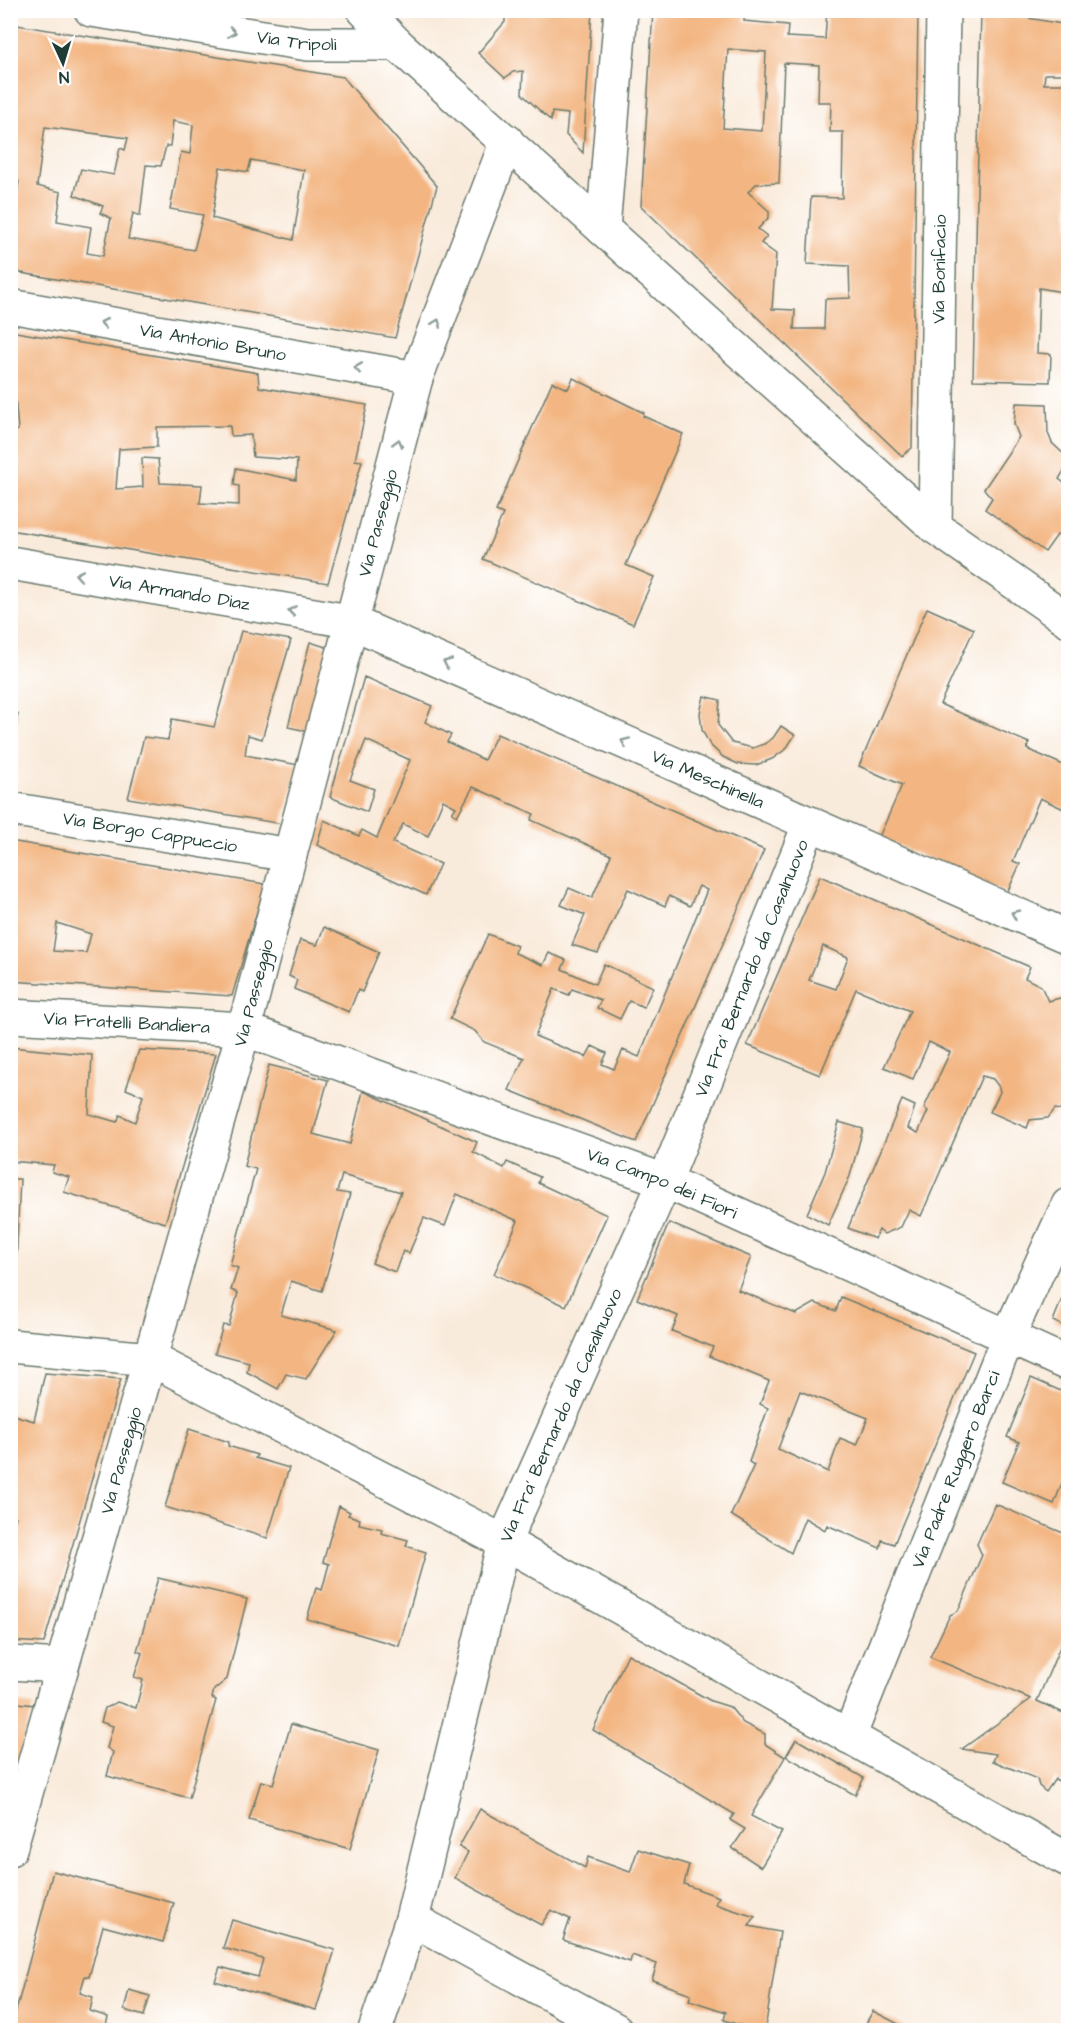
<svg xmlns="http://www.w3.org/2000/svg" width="1079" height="2041" font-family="'Architects Daughter',sans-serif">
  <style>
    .building { fill: #f3b581; fill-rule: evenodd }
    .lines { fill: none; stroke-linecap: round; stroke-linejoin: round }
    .minor-casing { stroke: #6b7a6e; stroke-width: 36 }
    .minor { stroke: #fff; stroke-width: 33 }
    .oneway { stroke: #8f9e9a }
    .labels { text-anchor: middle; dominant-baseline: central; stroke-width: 6; stroke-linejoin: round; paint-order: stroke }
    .street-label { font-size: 18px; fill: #1f3d34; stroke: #fff }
  </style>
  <rect width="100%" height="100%" fill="#fff"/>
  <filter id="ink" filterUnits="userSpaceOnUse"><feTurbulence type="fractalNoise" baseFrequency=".0167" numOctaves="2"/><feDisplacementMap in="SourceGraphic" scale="12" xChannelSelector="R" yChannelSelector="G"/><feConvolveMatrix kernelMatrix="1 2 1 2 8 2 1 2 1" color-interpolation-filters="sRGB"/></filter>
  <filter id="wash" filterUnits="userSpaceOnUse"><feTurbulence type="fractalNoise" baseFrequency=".008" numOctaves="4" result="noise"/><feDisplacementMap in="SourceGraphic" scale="24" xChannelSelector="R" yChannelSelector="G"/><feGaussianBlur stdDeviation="1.35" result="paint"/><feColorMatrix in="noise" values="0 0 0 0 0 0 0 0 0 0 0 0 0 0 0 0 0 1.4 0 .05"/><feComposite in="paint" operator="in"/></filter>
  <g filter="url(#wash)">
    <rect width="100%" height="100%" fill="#f9ebdb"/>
    <g id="blocks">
      <g class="building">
        <polygon points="505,10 592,10 583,153 566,135 568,114 552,112 551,121 522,94 523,71 513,72 505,78 478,53 505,22"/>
        <path d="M653,10H745L744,21L788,25L787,37L825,39L827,10H918L912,448L902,456L641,206ZM728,49L766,52L762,131L723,128ZM784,63L819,65L818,102H831L830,132H843L842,198L811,197L807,264L849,266L850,298L825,299L824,329H794L795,310L772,309L776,254L761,243L767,236L758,229L769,217V211L748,192L756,184L779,183Z"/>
        <polygon points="981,10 1068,25 1068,74 1045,74 1044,84 1068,84 1068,293 1039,288 1037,353 1051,354 1050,382 973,380"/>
        <path d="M17,25L343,77L437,186L395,338L10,271V201L16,202L19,181L10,179V52ZM173,121L193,125L190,154L181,152L170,209L203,215L194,250L128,239L133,213L140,216L146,165L161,166L166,146H170ZM45,127L128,138L125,150L120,148L114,175L81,169L74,195L103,206L100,213L111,218L103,256L87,253L91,227L57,221L61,192L37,186ZM251,160L304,170L293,240L212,218L220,167L248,172Z"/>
        <path d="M10,331L258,373L259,387L367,405L355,460L362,461L328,583L10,530V430H18L14,383H10ZM230,426L231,436L251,435L253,457L297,460L296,480L236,468L234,485L239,486V505L200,503L202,485L160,483L158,459L142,458L143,487L116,489L119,449L157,447V427Z"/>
        <polygon points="573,378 644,413 643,416 683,434 626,565 654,577 633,624 483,559 503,514 496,511 552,382 568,389"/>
        <polygon points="1016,403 1047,404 1048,433 1052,443 1068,458 1068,464 1059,479 1068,486 1068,537 1057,535 1045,552 985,509 992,498 984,489 1019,437 1014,424"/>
        <polygon points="927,608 974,629 940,704 1029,743 1027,749 1068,767 1068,811 1040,798 1013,861 1020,864 1007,893 879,837 902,785 859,766"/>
        <polygon points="241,631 291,640 262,739 248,735 245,755 299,765 282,824 128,798 144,737 168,740 172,719 214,727"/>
        <polygon points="310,642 329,648 307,731 288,727"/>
        <polygon points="364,677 432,706 425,722 451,735 447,742 484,760 497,734 764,850 636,1142 509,1090 524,1058 484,1042 475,1031 450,1019 488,934 517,946 515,953 543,965 549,953 566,960 562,969 595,984 604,964 653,987 644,1007 629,1001 620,1019 597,1008 601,1000 572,989 569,995 554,989 535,1036 586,1057 592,1046 607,1053 602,1064 614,1069 623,1050 639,1057 707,890 699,886 690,906 669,896 665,906 628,889 598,953 572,945 585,915 561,905 569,888 592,898 611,855 531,820 534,814 473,787 457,816 452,813 456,807 443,800 428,836 403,824 393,843 440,864 426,895 317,845 324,820 359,836 362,830 377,838 410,760 366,740 350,780 374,789 367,812 330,797"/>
        <polygon points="704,696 720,700 718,725 732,743 753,748 764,744 773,738 781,726 795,735 786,749 772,759 756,765 738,764 723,757 710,745 702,730 700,713"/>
        <polygon points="10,712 18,714 11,745 10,745"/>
        <path d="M10,841L265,884L232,996L10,981L13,901H10ZM57,923L91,934L86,953L53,951Z"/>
        <path d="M820,876L1030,967L1025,978L1041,986L1048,1001L1068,996V1111L1055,1109L1048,1118L1030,1120L1027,1128L990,1112L1000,1092L999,1087L993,1079L982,1076L921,1216L909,1210L901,1227L884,1234L879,1230L875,1239L848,1228L902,1100L915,1106L908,1128L918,1133L928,1111L924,1108L950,1052L929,1042L913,1079L884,1067L910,1011L856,989L820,1075L747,1045ZM823,946L848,957L836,989L809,980Z"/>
        <polygon points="324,927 379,952 362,992 358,990 349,1012 294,989 297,980 289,976 300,940 317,945"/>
        <polygon points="10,1047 92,1055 89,1114 117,1122 120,1115 135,1122 143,1096 126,1089 139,1050 216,1054 165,1223 64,1192 69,1177 52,1172 54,1165 10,1161"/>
        <polygon points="269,1065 328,1080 313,1134 350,1144 363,1091 477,1142 473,1152 504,1168 507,1162 540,1177 538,1183 607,1215 566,1306 494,1274 518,1221 457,1194 445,1226 424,1218 409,1253 403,1251 395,1272 372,1263 401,1192 342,1175 337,1192 350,1194 322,1291 291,1281 281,1315 337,1330 306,1379 286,1374 278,1389 247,1372 249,1362 215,1353 223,1325 229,1326 238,1293 231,1290 238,1268 230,1265 256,1169 244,1166"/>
        <polygon points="839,1122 863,1129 850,1176 828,1225 807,1214 825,1172"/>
        <polygon points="10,1179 20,1179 14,1309 10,1308"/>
        <path d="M669,1223L751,1257L738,1290L796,1314L815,1303L836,1311L841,1297L974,1352L894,1544L882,1540L880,1548L827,1525L825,1530L805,1518L791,1553L731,1515L754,1465L749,1462L768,1408L760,1404L769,1381L709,1356L713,1347L672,1331L678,1316L637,1299ZM800,1391L868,1418L857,1445L840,1438L828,1472L778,1449Z"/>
        <polygon points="1068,1284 1068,1328 1053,1321"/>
        <polygon points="45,1373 121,1379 44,1643 10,1641 10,1533 16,1517 10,1515 10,1414 34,1421"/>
        <polygon points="1031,1378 1068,1394 1068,1468 1054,1504 1002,1482 1019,1442 1007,1437"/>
        <polygon points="189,1429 229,1442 228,1446 257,1455 255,1458 289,1468 267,1538 165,1507"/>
        <polygon points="995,1504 1068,1535 1068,1628 1037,1701 1068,1715 1068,1786 1055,1779 1046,1792 1039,1786 1037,1779 993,1761 996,1754 962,1749 1031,1699 930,1657 950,1615 958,1611 982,1555 977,1544"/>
        <polygon points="339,1506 350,1512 348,1515 360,1519 359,1524 382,1529 381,1533 408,1540 406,1546 426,1552 399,1646 307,1619 316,1588 322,1590 329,1564 323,1562"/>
        <polygon points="158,1578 247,1599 227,1679 214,1690 212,1698 216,1700 189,1798 107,1776 113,1752 107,1748 113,1726 101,1722 105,1708 117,1702 136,1708 143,1680 134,1677 142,1653 137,1651"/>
        <polygon points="628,1654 711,1701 730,1707 743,1723 765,1734 765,1744 785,1757 751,1816 782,1832 761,1867 732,1848 745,1829 730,1820 734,1814 593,1730"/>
        <polygon points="10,1702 34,1705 11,1784 10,1784"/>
        <polygon points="291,1724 379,1750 350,1849 249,1820 261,1781 273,1784"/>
        <polygon points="796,1739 864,1778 855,1795 786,1756"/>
        <polygon points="480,1809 585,1868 588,1857 630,1872 638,1849 689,1865 684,1884 719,1897 715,1904 755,1917 749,1926 780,1932 765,2030 755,2030 724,2020 726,2012 689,2000 691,1994 652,1980 657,1964 632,1955 630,1962 563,1940 570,1919 551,1910 541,1925 455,1878 468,1852 459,1847"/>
        <polygon points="53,1871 174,1903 163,1942 103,1926 89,1977 85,1976 80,1993 93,1997 90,2011 108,2017 105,2030 11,2030"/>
        <polygon points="232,1920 335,1950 316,2010 215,1981 220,1967 258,1977 263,1959 223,1948"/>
        <polygon points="129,1990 150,1996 144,2016 124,2010"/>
        <polygon points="873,2011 910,2030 862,2030"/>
      </g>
    </g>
  </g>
  <g filter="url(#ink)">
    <use href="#blocks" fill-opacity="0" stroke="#6b7a6e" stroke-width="1.5"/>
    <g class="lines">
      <defs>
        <g id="minor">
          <path id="s1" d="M91,10L308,44H397"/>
          <polyline points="364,10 397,44 935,527 1068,620"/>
          <polyline points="603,229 621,10"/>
          <path id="s2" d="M10,306L416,378"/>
          <path id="s3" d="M935,527L943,10"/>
          <path id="s4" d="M10,563L349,621L1068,937"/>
          <path id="s5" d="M10,809L290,855"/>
          <path id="s6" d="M10,1016L244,1029L665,1181L1068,1364"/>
          <polyline points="10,1346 151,1359 504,1542 1068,1860"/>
          <polyline points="10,1663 62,1666"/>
          <path id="s7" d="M849,1737L1008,1337L1068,1205"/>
          <path id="s8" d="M10,1849L244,1029L416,378L507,141"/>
          <polyline points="412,1919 616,2030"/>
          <path id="s9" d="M375,2030L412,1919L504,1542L665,1181L810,823"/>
        </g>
      </defs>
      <use href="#minor" class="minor-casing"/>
      <use href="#minor" class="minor"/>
    </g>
    <defs><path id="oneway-chevron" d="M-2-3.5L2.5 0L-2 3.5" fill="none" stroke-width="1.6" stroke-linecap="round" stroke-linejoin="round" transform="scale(1.5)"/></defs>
    <g class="oneway">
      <use href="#oneway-chevron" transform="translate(232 32) rotate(9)"/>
      <use href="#oneway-chevron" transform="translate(104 323) rotate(-170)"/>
      <use href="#oneway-chevron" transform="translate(437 323) rotate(-69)"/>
      <use href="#oneway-chevron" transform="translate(358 368) rotate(-170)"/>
      <use href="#oneway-chevron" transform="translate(398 443) rotate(-75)"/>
      <use href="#oneway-chevron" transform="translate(79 575) rotate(-170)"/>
      <use href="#oneway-chevron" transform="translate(292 611) rotate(-171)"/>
      <use href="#oneway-chevron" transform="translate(447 663) rotate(-156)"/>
      <use href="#oneway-chevron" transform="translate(625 742) rotate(-156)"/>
      <use href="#oneway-chevron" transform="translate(1015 914) rotate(-156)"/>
    </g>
  </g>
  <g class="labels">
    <g class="street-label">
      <text stroke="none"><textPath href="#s1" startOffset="208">Via Tripoli</textPath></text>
      <text stroke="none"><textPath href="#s3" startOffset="258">Via Bonifacio</textPath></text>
      <text stroke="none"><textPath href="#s2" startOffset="206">Via Antonio Bruno</textPath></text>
      <text stroke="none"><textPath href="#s8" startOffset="1376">Via Passeggio</textPath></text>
      <text stroke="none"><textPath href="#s4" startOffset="172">Via Armando Diaz</textPath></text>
      <text stroke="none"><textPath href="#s4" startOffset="736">Via Meschinella</textPath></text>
      <text stroke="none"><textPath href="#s5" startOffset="142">Via Borgo Cappuccio</textPath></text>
      <text stroke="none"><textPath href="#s9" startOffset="1130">Via Fra' Bernardo da Casalnuovo</textPath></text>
      <text stroke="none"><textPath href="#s8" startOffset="890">Via Passeggio</textPath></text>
      <text stroke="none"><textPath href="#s6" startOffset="117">Via Fratelli Bandiera</textPath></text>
      <text stroke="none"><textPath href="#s6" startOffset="680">Via Campo dei Fiori</textPath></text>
      <text stroke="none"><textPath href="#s9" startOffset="644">Via Fra' Bernardo da Casalnuovo</textPath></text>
      <text stroke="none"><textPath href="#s8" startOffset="404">Via Passeggio</textPath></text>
      <text stroke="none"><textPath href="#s7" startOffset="288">Via Padre Ruggero Barci</textPath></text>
    </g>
  </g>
  <rect width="1079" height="2041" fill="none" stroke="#fff" stroke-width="36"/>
  <g transform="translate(63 63) rotate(176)" stroke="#ffffff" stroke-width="4.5" paint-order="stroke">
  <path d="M0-4.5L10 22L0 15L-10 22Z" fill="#1f3d34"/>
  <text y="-9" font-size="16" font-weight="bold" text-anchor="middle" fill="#1f3d34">N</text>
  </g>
</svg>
